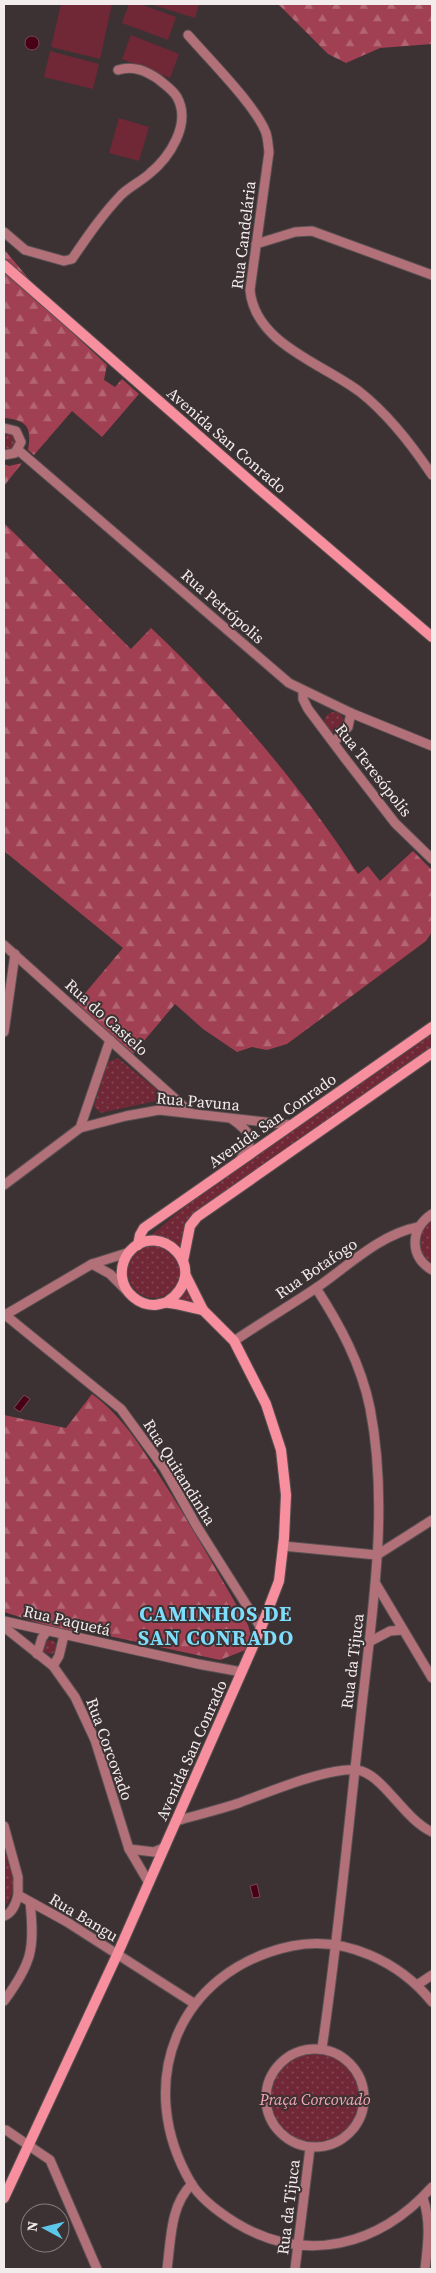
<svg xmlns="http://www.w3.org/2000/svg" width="436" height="2273" font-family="'Source Serif 4',serif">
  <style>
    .grass { fill: url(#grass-dots) }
    .forest { fill: url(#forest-firs) }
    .pitch { fill: #702736 }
    .water { fill: #480017; stroke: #7b4757 }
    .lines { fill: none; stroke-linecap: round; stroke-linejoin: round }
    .street-casing { stroke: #595051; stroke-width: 11 }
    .secondary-casing { stroke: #595051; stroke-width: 12 }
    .street { stroke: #b27079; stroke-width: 9 }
    .secondary { stroke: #f88f9e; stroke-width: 10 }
    .labels { text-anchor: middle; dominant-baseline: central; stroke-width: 4; stroke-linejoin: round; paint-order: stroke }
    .street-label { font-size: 16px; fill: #f3eced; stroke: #3c3233 }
    .park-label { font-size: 16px; font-style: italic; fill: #f6a6b0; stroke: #3c3233 }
    .district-label { font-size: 21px; font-weight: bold; letter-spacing: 1px; fill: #7dddfc; stroke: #3c3233 }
  </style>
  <defs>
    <pattern id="grass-dots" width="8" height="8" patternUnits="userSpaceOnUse" patternTransform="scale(1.25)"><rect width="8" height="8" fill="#702736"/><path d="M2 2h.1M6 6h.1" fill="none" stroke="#854653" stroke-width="1.8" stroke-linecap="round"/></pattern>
    <pattern id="forest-firs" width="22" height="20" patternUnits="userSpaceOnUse" patternTransform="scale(1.25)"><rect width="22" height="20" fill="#a14053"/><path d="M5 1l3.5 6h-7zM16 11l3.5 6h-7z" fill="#b36574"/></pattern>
  </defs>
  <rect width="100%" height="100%" fill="#3c3233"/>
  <g class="grass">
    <polygon points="4,432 12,433 17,441 12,450 4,451"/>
    <circle cx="334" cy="722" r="10"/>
    <path d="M432,1034V1046L193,1214C185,1227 182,1237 183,1253L148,1238L184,1207Z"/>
    <polygon points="118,1058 157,1090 156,1101 100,1113 94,1106 108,1062"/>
    <path d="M432,1221V1263C417,1252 414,1231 432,1221Z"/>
    <circle cx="154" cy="1272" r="26"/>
    <polygon points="189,1286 198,1306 175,1301"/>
    <circle cx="50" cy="1647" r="7"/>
    <path d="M4,1846C10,1870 21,1887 4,1908Z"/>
    <circle cx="315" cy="2099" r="46"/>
  </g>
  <g class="forest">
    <polygon points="278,4 432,4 432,44 380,48 346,63 328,54"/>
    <path d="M4,249L76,336L107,365L104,380L115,387L122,379L139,394L102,437L72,411L34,455L28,450C32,427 27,420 4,418Z"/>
    <polygon points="22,463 4,486 4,464 9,466"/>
    <path d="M4,523L131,649L151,628C231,703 298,782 358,874L368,866L380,881L413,851L432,870V932L426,941L287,1044L267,1050L252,1047L237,1052L203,1029L175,1004L133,1054L76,1004L123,948L4,851Z"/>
    <path d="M92,1394C124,1417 145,1453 166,1486C195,1532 221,1578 248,1625L252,1639L248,1649L220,1660L86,1631L61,1630L4,1612V1415L66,1428Z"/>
  </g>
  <g class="pitch">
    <polygon points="61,4 112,4 100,59 51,47"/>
    <polygon points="129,4 140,4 176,17 168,40 122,23"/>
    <polygon points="150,4 199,4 195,18"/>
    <polygon points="131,35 179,54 170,78 122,59"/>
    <polygon points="50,51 99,64 93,89 44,77"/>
    <polygon points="119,118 149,127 139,161 109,153"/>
  </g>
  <g class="water">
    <circle cx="32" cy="43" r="7"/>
    <polygon points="24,1395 30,1399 20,1412 14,1408"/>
    <polygon points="257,1884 260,1897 253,1898 250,1886"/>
  </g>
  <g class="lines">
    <defs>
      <g id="street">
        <path d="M188,35C208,58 257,107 266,133C268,139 268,146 269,152L250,290C255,344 322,363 360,392C389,415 412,445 432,475"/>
        <path d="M4,232L25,250L64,261L72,259C87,237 102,215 121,195C129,187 140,182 149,174C169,158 192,124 177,97C173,90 164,84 158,79C146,71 133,65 118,70"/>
        <polyline points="256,244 295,232 312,231 432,275"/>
        <polyline points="4,428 16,431 21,442 15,453 4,455"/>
        <polyline points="18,450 289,683 351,713 432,746"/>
        <polyline points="303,692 303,699 308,709 344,757 395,823 432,859"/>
        <polyline points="334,742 348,727 351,713"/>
        <polyline points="4,945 190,1112"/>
        <polyline points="4,1032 15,954"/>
        <path d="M232,1119C253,1134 254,1139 240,1160"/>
        <polyline points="80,1128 110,1040"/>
        <polyline points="4,1185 80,1128 126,1116 159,1110 291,1125"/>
        <path d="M432,1214C410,1229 409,1256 432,1270"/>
        <polyline points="92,1264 110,1274 127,1291"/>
        <path d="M316,1288C340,1325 361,1364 370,1408C390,1511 371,1619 360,1723C348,1831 338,1940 322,2048"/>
        <polyline points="4,1314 121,1409 164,1468 196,1525 261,1628"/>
        <polyline points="5,1315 92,1264 130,1252"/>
        <path d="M234,1341C262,1322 291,1305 319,1286C349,1265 381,1234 418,1227"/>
        <polyline points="283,1546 377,1555 432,1520"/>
        <polyline points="376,1584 432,1678"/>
        <polyline points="4,1621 198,1664 242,1672"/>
        <polyline points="4,1627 53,1666 75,1697 95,1740 129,1849 149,1883"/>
        <polyline points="369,1642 390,1631 403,1630"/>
        <polyline points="37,1654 42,1638 47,1631"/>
        <polyline points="53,1666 59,1656 64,1635"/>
        <path d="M176,1821C197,1815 218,1810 239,1803C264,1794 341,1761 364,1772C387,1782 405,1819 432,1832"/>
        <polyline points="4,1826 18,1877 18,1895 67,1922 195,2004"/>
        <polyline points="129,1849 154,1852 165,1847"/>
        <path d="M4,1916C13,1913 16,1903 18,1895"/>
        <polyline points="417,1985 432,1975"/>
        <path d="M4,2001C32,1963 35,1949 30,1902"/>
        <path d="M432,2002C400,1962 344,1935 292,1946C177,1970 133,2084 191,2183C200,2198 220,2213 236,2223C306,2265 379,2246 432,2187"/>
        <circle cx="315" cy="2098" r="49"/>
        <polyline points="4,2130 6,2130 50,2160 97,2269"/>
        <path d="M423,2198C431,2222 428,2244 425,2269"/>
        <path d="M167,2269C171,2240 170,2205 192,2184"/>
        <polyline points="295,2269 310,2148"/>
      </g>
      <g id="secondary">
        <polyline points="4,265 258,488 432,637"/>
        <polyline points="138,1245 140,1235 144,1228 432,1027"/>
        <polyline points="183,1261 190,1226 197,1217 432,1053"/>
        <path d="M167,1302C214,1270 159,1217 129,1252C123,1260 121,1268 122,1277C124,1293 139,1305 154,1305C159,1305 164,1302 169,1303C180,1304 192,1308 203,1310"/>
        <polyline points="4,2198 117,1955 261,1628 279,1581 284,1538 286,1495 281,1450 266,1404 234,1341 203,1310 186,1276"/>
      </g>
    </defs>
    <use href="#street" class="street-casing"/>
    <use href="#secondary" class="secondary-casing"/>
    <use href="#street" class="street"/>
    <use href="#secondary" class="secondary"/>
  </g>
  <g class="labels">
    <g class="street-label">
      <text transform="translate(243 235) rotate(-83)">Rua Candelária</text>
      <text transform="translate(227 440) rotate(41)">Avenida San Conrado</text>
      <text transform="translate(223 606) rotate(41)">Rua Petrópolis</text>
      <text transform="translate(374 770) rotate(52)">Rua Teresópolis</text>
      <text transform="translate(107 1017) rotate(42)">Rua do Castelo</text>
      <text transform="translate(198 1101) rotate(5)">Rua Pavuna</text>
      <text transform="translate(272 1120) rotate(-35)">Avenida San Conrado</text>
      <text transform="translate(316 1268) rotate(-34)">Rua Botafogo</text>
      <text transform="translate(180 1472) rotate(58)">Rua Quitandinha</text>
      <text transform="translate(67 1620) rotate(13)">Rua Paquetá</text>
      <text transform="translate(352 1661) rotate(-83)">Rua da Tijuca</text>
      <text transform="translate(110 1749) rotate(70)">Rua Corcovado</text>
      <text transform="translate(191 1750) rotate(-66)">Avenida San Conrado</text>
      <text transform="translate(84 1917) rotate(31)">Rua Bangu</text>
      <text transform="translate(288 2207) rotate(-83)">Rua da Tijuca</text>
    </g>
    <g class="park-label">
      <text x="315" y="2099">Praça Corcovado</text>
    </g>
    <g class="district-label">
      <text x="216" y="1613">CAMINHOS DE<tspan x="216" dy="24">SAN CONRADO</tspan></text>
    </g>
  </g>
  <rect width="436" height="2273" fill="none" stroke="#f3eced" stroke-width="10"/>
  <g transform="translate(45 2228) rotate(277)"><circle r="24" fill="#3c3233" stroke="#857c7d"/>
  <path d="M0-4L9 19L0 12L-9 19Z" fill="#5cc7e8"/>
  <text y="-8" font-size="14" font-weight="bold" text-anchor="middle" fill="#f3eced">N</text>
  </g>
</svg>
